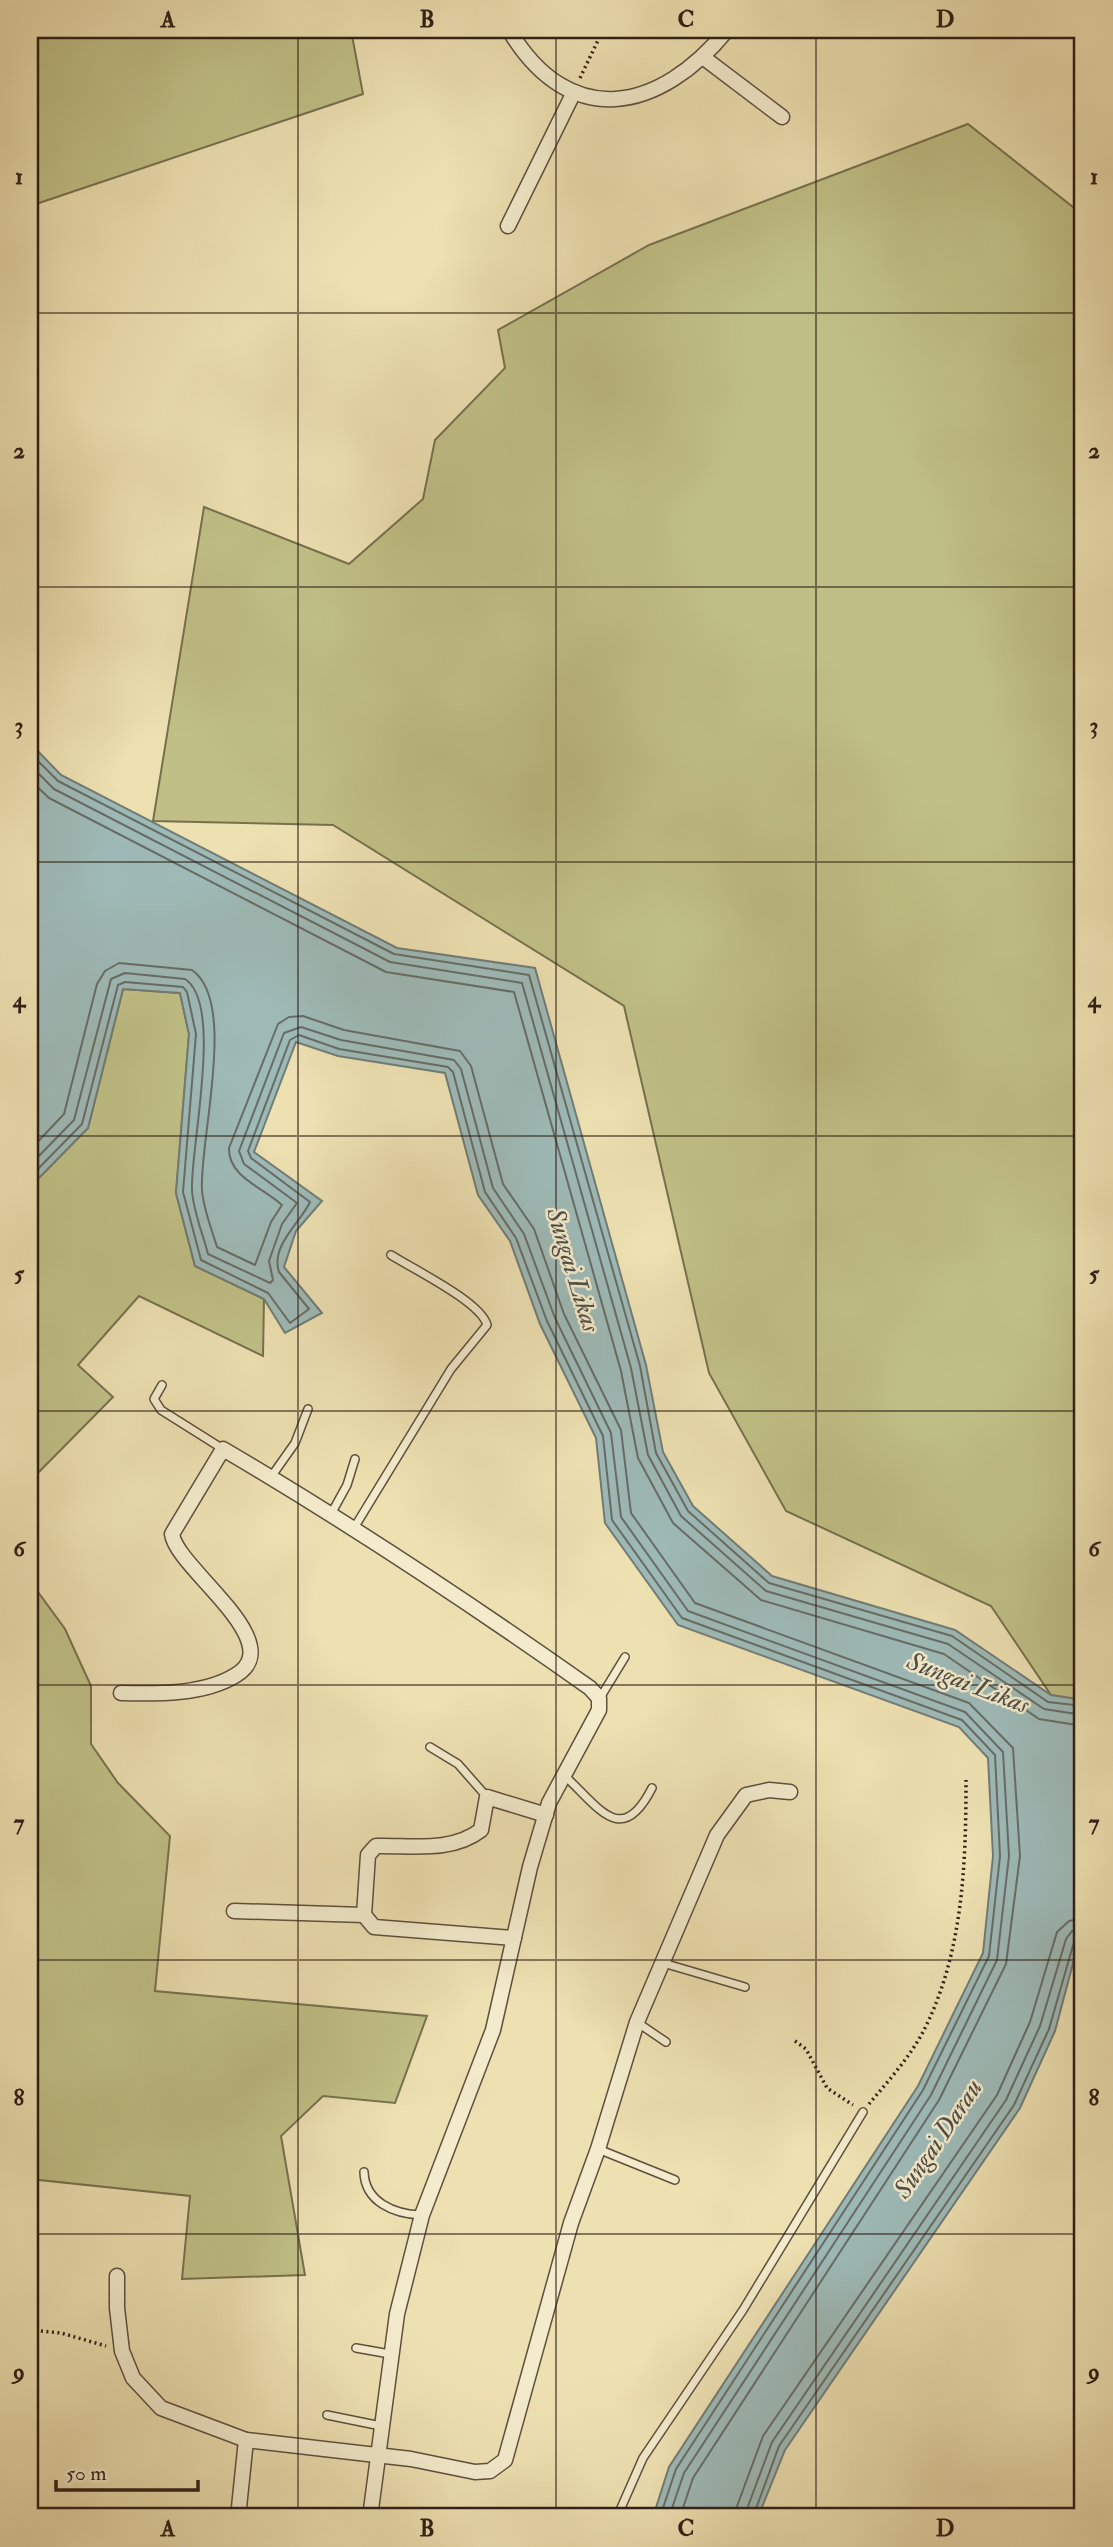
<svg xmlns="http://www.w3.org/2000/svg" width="1113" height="2547" font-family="'IM FELL Double Pica',serif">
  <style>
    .green { fill: #c0c086; stroke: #77704e; stroke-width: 2 }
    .water { fill: #9ebab7; stroke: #717c77; stroke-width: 2 }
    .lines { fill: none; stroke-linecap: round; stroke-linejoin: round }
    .shore { stroke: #666c67; stroke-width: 2 }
    .lane-casing { stroke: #5e4f3e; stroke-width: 10 }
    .street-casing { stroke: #5e4f3e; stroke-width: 17 }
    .path { stroke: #2e1f17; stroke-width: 3.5; stroke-dasharray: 2 3.5; stroke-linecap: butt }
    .lane { stroke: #f3ebcc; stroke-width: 7 }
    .street { stroke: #f3ebcc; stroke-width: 14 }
    .grid { fill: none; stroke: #2e1f17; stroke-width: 2; stroke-opacity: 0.55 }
    .labels { text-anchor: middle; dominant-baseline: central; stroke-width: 5; stroke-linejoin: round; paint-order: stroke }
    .water-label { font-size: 26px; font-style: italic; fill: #504e47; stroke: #f3ebcc }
    .neatline { fill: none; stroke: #2e1f17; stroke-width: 2.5 }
    .grid-label { font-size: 23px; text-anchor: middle; font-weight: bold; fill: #2e1f17 }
  </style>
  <rect width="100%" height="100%" fill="#ede0b1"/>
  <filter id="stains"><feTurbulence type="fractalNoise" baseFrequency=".00286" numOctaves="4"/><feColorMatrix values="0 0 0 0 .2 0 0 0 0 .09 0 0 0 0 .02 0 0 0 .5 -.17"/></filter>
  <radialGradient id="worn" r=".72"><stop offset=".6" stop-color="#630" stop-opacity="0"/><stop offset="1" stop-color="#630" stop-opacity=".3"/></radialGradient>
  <g class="green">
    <polygon points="30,30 351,30 363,94 30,206"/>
    <polygon points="968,124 1083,215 1083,1700 1051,1695 991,1606 786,1511 709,1373 624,1006 333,825 153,821 204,507 349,564 423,499 435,440 505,368 498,330 649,245"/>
    <polygon points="123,989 180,993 189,1034 176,1193 195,1266 264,1299 263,1356 139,1296 78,1365 113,1397 30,1481 30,1187 88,1128"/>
    <polygon points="30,1581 65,1629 91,1686 91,1744 118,1783 170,1836 155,1991 427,2016 395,2103 323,2096 281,2136 305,2275 182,2279 190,2196 30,2179"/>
  </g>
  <polygon class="water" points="30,743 61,775 397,948 535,968 646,1365 663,1452 693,1506 772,1576 955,1630 1051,1695 1083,1700 1083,1926 1055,2031 1020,2108 785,2450 758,2517 653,2517 669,2467 918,2086 983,1953 993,1856 988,1758 959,1727 678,1625 605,1523 596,1438 540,1324 510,1241 478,1195 445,1073 338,1056 296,1042 254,1152 322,1201 296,1231 284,1267 322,1313 285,1333 264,1299 195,1266 176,1193 189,1034 180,993 123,989 88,1128 30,1187"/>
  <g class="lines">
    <g class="shore">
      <polyline points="30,753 58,781 394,954 529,975 640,1366 656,1453 688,1511 769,1583 952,1636 1048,1702 1083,1706"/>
      <polyline points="30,765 54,789 390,962 522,983 631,1368 648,1455 681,1516 766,1591 948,1644 1044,1709 1083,1715"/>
      <polyline points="30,780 49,798 386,972 514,992 621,1371 638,1458 673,1523 761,1600 944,1654 1039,1719 1083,1726"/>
      <path d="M30,1150L64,1114L97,984L105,971L119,963L192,970C238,1002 199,1140 202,1190C203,1208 212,1230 217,1247L255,1265L271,1222L282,1205C264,1188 228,1177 229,1148L278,1024L289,1017L303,1016L344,1030L460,1051L471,1066L503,1184L534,1229L564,1314L621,1430L631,1513L695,1603L969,1703L1013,1748L1020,1856L1006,1964L939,2100L693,2478L680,2517"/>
      <path d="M30,1165L74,1120L111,979L125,973L185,979C224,1004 190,1148 192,1190C193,1211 203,1234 208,1254L270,1283L273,1280L269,1261L282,1224L297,1203L244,1164L239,1151L284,1033L301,1027L341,1040L454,1060L461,1069L493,1188L524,1234L555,1318L611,1433L621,1517L688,1611L965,1712L1003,1752L1009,1856L997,1960L931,2095L684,2473L669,2517"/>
      <path d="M30,1177L82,1124L118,985L125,982L183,987L187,992L196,1034L183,1192L201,1260L268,1293L290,1323L309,1309L279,1272C270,1246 301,1222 310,1202L251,1158L248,1151L290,1040L299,1035L339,1049L448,1067L453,1072L485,1192L516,1238L547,1321L603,1436L612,1520L682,1618L962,1720L995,1755L1000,1856L989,1956L923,2090L676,2469L660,2517"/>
      <polyline points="733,2517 763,2436 997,2095 1030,2022 1057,1932 1069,1921 1083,1918"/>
      <polyline points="744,2517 772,2442 1006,2100 1040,2026 1066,1939 1072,1931 1083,1929"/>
      <polyline points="753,2517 779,2446 1014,2105 1049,2029 1074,1942 1083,1937"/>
    </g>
    <defs>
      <g id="lane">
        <polyline points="162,1385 154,1399 161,1410 223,1449"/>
        <polyline points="271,1477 295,1443 308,1409"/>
        <polyline points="331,1514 347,1485 355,1459"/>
        <path d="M354,1528L451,1369L487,1325C481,1302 413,1269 391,1255"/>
        <polyline points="600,1698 625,1657"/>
        <polyline points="430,1747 458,1764 487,1797"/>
        <path d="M566,1777C600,1809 622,1847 652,1788"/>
        <polyline points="663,1963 745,1987"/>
        <polyline points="638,2023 666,2042"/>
        <polyline points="598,2149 675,2180"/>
        <path d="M364,2172C365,2202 394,2214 421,2215"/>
        <polyline points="356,2348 390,2354"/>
        <polyline points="327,2415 381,2426"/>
        <polyline points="617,2517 643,2458 743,2310 863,2112"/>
      </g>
      <g id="street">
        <path d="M509,30C570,132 660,112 727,30"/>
        <polyline points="1075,30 1083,33"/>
        <polyline points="704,58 782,117"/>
        <polyline points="508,226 574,92"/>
        <path d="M121,1693C157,1694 204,1695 236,1675C290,1642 176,1568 172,1534L223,1449C349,1523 471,1604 590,1688L599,1698V1710L549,1803L530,1867L493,2030L422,2215L397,2314L370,2517"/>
        <polyline points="234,1911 364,1915"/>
        <path d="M514,1938L374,1927L364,1915L368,1855L376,1846C411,1845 451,1853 481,1830L487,1797L546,1815"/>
        <polyline points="117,2276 117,2308 122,2351 133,2378 161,2408 246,2440 411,2459 475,2472 490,2471 505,2460 571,2223 598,2149 637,2022 717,1835 746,1795 769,1790 790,1792"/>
        <polyline points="238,2517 246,2440"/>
      </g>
    </defs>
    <use href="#lane" class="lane-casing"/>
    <use href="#street" class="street-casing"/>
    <g class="path">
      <polyline points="580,78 603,30"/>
      <polyline points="795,2041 806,2049 827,2088 853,2105"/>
      <path d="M869,2104C889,2080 912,2055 926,2026C963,1950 966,1864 966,1780"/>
      <polyline points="30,2330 61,2333 106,2346"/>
    </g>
    <use href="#lane" class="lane"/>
    <use href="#street" class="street"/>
  </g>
  <path class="grid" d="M298,30V2517M556,30V2517M816,30V2517M30,313H1083M30,587H1083M30,862H1083M30,1136H1083M30,1411H1083M30,1685H1083M30,1960H1083M30,2234H1083"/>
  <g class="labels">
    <g class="water-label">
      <text transform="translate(573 1270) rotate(73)">Sungai Likas</text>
      <text transform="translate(968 1683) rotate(21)">Sungai Likas</text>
      <text transform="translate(938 2139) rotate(-56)">Sungai Darau</text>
    </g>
  </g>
  <rect width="1113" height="2547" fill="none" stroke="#ede0b1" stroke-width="77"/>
  <path d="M56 2480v10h142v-10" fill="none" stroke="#2e1f17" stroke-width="3.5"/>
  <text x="66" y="2480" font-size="21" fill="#2e1f17" stroke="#f3ebcc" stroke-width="5" paint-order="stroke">50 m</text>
  <rect x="38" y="38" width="1036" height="2470" class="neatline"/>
  <g class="grid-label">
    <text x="168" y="27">A</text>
    <text x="427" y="27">B</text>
    <text x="686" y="27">C</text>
    <text x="945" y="27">D</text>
    <text x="19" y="184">1</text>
    <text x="1094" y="184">1</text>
    <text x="19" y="458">2</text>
    <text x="1094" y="458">2</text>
    <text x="19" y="733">3</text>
    <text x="1094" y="733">3</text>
    <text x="19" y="1007">4</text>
    <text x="1094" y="1007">4</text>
    <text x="19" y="1281">5</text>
    <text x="1094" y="1281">5</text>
    <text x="19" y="1556">6</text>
    <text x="1094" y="1556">6</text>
    <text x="19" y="1830">7</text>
    <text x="1094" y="1830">7</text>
    <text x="19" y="2105">8</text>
    <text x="1094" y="2105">8</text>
    <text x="19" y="2379">9</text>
    <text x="1094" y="2379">9</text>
    <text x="168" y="2536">A</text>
    <text x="427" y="2536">B</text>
    <text x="686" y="2536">C</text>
    <text x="945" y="2536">D</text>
  </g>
  <rect width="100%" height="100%" filter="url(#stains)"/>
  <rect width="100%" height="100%" fill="url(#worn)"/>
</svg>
